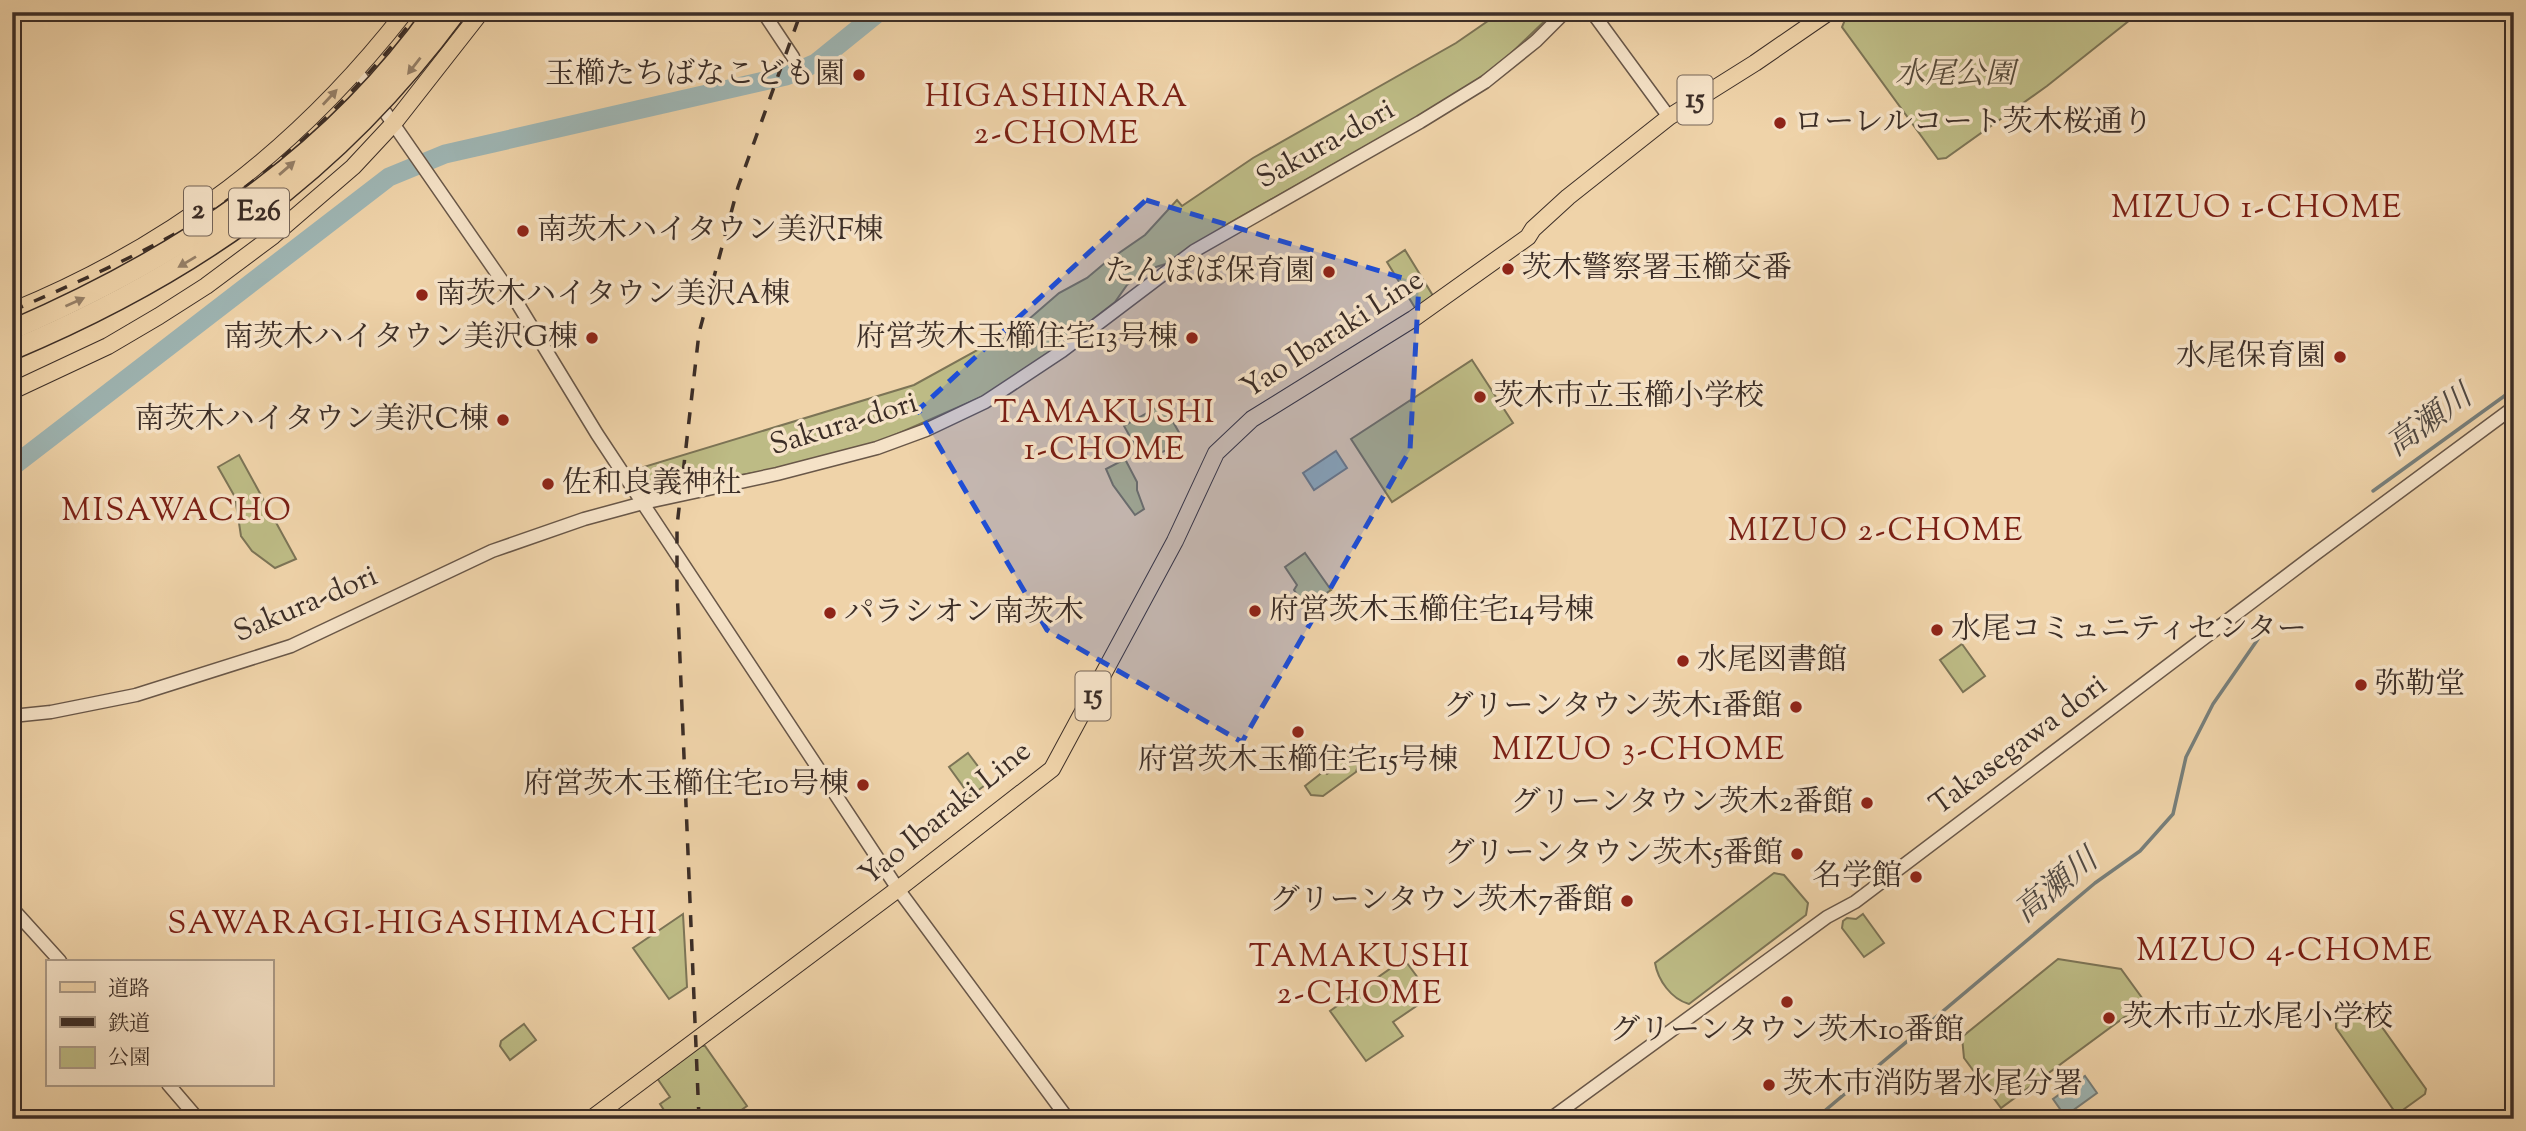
<svg xmlns="http://www.w3.org/2000/svg" width="2526" height="1131" font-family="'Sorts Mill Goudy','Noto Serif JP',serif">
  <style>
    .green { fill: #bdbb85; stroke: #7c7456; stroke-width: 2 }
    .water { fill: #9eb5b3; stroke: #777f7b; stroke-width: 2 }
    .lines { fill: none; stroke-linecap: round; stroke-linejoin: round }
    .stream { stroke: #777f7b; stroke-width: 3.5 }
    .river { stroke: #9eb5b3; stroke-width: 19 }
    .minor-casing { stroke: #695748; stroke-width: 15 }
    .major-casing { stroke: #3c2e27; stroke-width: 18 }
    .minor { stroke: #f5e2c7; stroke-width: 12 }
    .major { stroke: #efd3a9; stroke-width: 16 }
    .rail { stroke: #3c2e27; stroke-width: 3.5; stroke-dasharray: 12 12; stroke-linecap: butt }
    .highway-bridge-casing { stroke: #3c2e27; stroke-width: 22; stroke-linecap: butt }
    .highway-bridge { stroke: #efd3a9; stroke-width: 19 }
    .oneway { fill: #968068 }
    .marked { fill: #1d4ed8; fill-opacity: 0.2; stroke: #1d4ed8; stroke-width: 5; stroke-dasharray: 14 9; stroke-linejoin: round }
    .poi-dot { fill: #8f2418; stroke: #f5e2c7; stroke-width: 2.5 }
    .labels { text-anchor: middle; dominant-baseline: central; stroke-width: 7; stroke-linejoin: round; paint-order: stroke }
    .shield { fill: #f5e2c7; stroke: #746457; stroke-width: 2 }
    .shield-label { font-size: 28px; font-weight: bold; fill: #3c2e27 }
    .poi-label { font-size: 30px; fill: #3c2e27; stroke: #f5e2c7; text-anchor: start }
    .park-label { font-size: 30px; font-style: italic; fill: #564a3a; stroke: #f5e2c7 }
    .street-label { font-size: 30px; fill: #3c2e27; stroke: #f5e2c7 }
    .neighbourhood-label { font-size: 32px; letter-spacing: 2px; fill: #7a1f14; stroke: #f5e2c7 }
    .water-label { font-size: 32px; font-style: italic; fill: #504943; stroke: #f5e2c7 }
  </style>
  <rect width="100%" height="100%" fill="#efd3a9"/>
  <filter id="stains"><feTurbulence type="fractalNoise" baseFrequency=".00286" numOctaves="4"/><feColorMatrix values="0 0 0 0 .2 0 0 0 0 .09 0 0 0 0 .02 0 0 0 .5 -.17"/></filter>
  <radialGradient id="worn" r=".72"><stop offset=".6" stop-color="#630" stop-opacity="0"/><stop offset="1" stop-color="#630" stop-opacity=".3"/></radialGradient>
  <g class="green">
    <polygon points="1501,12 1554,12 1504,60 1456,95 1226,225 1169,263 1146,270 1127,285 1115,302 1029,369 986,395 879,442 765,471 715,479 660,492 645,483 637,469 914,385 1021,326 1059,293 1087,278 1106,262 1145,235 1177,200 1182,206 1253,158 1456,43"/>
    <polygon points="1852,12 2140,12 2047,86 1946,158 1938,159 1842,27 1847,15"/>
    <polygon points="1405,250 1435,299 1417,311 1387,262"/>
    <polygon points="1472,360 1513,423 1392,502 1351,439"/>
    <polygon points="1163,404 1181,436 1179,445 1143,460 1124,426"/>
    <polygon points="239,455 296,559 275,568 252,551 241,536 235,497 218,467"/>
    <polygon points="1125,459 1137,482 1137,490 1144,509 1135,515 1113,485 1106,469"/>
    <polygon points="1305,553 1331,590 1306,607 1294,590 1297,585 1285,567"/>
    <polygon points="1962,644 1985,676 1963,692 1940,660"/>
    <polygon points="968,753 986,777 984,786 970,796 949,767"/>
    <polygon points="1353,753 1359,762 1356,772 1323,796 1311,795 1305,786 1324,771 1327,774 1338,766 1336,763"/>
    <path d="M1774,873L1784,875L1808,903L1806,915L1689,1004C1671,999 1658,980 1655,963Z"/>
    <polygon points="683,914 687,987 669,999 633,948"/>
    <polygon points="1863,914 1884,943 1864,957 1842,928 1843,921 1847,918 1856,919"/>
    <polygon points="1404,959 1421,982 1408,991 1418,1005 1393,1022 1403,1036 1366,1061 1330,1011"/>
    <polygon points="2058,959 2121,969 2145,1002 2001,1108 1964,1058 1962,1037"/>
    <polygon points="2362,1004 2367,1006 2426,1089 2425,1094 2400,1112 2395,1112 2336,1028 2336,1023"/>
    <polygon points="524,1024 536,1040 510,1060 500,1046 501,1041"/>
    <polygon points="701,1046 705,1046 747,1106 733,1116 735,1119 670,1119 660,1104 670,1097 657,1078"/>
  </g>
  <g class="water">
    <polygon points="1336,451 1347,468 1314,490 1303,473"/>
    <polygon points="2085,1076 2097,1093 2065,1116 2053,1099"/>
  </g>
  <g class="lines">
    <g class="stream">
      <polyline points="2373,491 2514,389"/>
      <polyline points="1815,1119 2095,883 2140,851 2173,814 2186,757 2213,704 2258,639"/>
    </g>
    <polyline class="river" points="12,467 389,177 445,154 786,76 816,63 879,12"/>
    <defs>
      <g id="minor">
        <polyline points="763,12 793,57"/>
        <polyline points="1592,12 1669,117"/>
        <polyline points="356,70 516,301 597,434 898,889 1068,1119"/>
        <polyline points="12,716 51,712 136,695 291,646 492,551 584,519 643,503 777,474 877,448 926,430 985,402 1062,351 1194,251 1420,122 1485,82 1536,41 1565,12"/>
        <polyline points="12,908 60,961"/>
        <polyline points="168,1084 198,1119"/>
        <polyline points="1550,1119 1827,917 1855,902 2314,555 2514,407"/>
      </g>
      <g id="major">
        <path d="M12,311C173,245 298,149 405,12"/>
        <polyline points="12,391 108,346 159,316 206,286 273,236 353,167 394,123 481,12"/>
        <polyline points="591,1119 898,889 1052,769 1175,541 1216,453 1252,419 1413,319 1528,237 1533,229 1568,197 1669,117 1755,63 1829,12"/>
      </g>
    </defs>
    <use href="#minor" class="minor-casing"/>
    <use href="#major" class="major-casing"/>
    <use href="#minor" class="minor"/>
    <use href="#major" class="major"/>
    <g class="rail">
      <path d="M12,311C66,287 120,264 171,236C267,182 352,100 419,12"/>
      <polyline points="699,1119 677,587 677,526 699,333 738,187 801,12"/>
    </g>
    <defs>
      <g id="highway-bridge">
        <path d="M12,330C178,258 327,162 434,12"/>
        <path d="M12,350C195,273 337,173 456,12"/>
      </g>
    </defs>
    <use href="#highway-bridge" class="highway-bridge-casing"/>
    <use href="#highway-bridge" class="highway-bridge"/>
  </g>
  <defs><path id="oneway-solid" d="M-6-.8H1V-3.2L6.5 0L1 3.2V.8H-6Z" transform="scale(1.75)"/></defs>
  <g class="oneway">
    <use href="#oneway-solid" transform="translate(414 66) rotate(128)"/>
    <use href="#oneway-solid" transform="translate(330 97) rotate(-47)"/>
    <use href="#oneway-solid" transform="translate(287 168) rotate(-41)"/>
    <use href="#oneway-solid" transform="translate(187 262) rotate(149)"/>
    <use href="#oneway-solid" transform="translate(75 302) rotate(-24)"/>
  </g>
  <path class="marked" d="M1146,200L1419,283L1410,450L1242,742L1047,630L918,410Z"/>
  <g class="poi-dot">
    <circle cx="859" cy="75" r="7"/>
    <circle cx="1780" cy="123" r="7"/>
    <circle cx="523" cy="231" r="7"/>
    <circle cx="1508" cy="269" r="7"/>
    <circle cx="1329" cy="272" r="7"/>
    <circle cx="422" cy="295" r="7"/>
    <circle cx="592" cy="338" r="7"/>
    <circle cx="1192" cy="338" r="7"/>
    <circle cx="2340" cy="357" r="7"/>
    <circle cx="1480" cy="397" r="7"/>
    <circle cx="503" cy="420" r="7"/>
    <circle cx="548" cy="484" r="7"/>
    <circle cx="1255" cy="611" r="7"/>
    <circle cx="830" cy="613" r="7"/>
    <circle cx="1937" cy="630" r="7"/>
    <circle cx="1683" cy="661" r="7"/>
    <circle cx="2361" cy="685" r="7"/>
    <circle cx="1796" cy="707" r="7"/>
    <circle cx="1298" cy="732" r="7"/>
    <circle cx="863" cy="785" r="7"/>
    <circle cx="1867" cy="803" r="7"/>
    <circle cx="1797" cy="854" r="7"/>
    <circle cx="1916" cy="877" r="7"/>
    <circle cx="1627" cy="901" r="7"/>
    <circle cx="1787" cy="1002" r="7"/>
    <circle cx="2109" cy="1018" r="7"/>
    <circle cx="1769" cy="1085" r="7"/>
  </g>
  <g class="labels">
    <g class="shield">
      <rect x="1677.5" y="75.5" width="35" height="49" rx="5"/>
      <rect x="184" y="186.5" width="28" height="49" rx="5"/>
      <rect x="229" y="188.5" width="60" height="49" rx="5"/>
      <rect x="1075.5" y="671.5" width="35" height="49" rx="5"/>
    </g>
    <g class="shield-label">
      <text x="1695" y="100">15</text>
      <text x="198" y="211">2</text>
      <text x="259" y="213">E26</text>
      <text x="1093" y="696">15</text>
    </g>
    <g class="poi-label">
      <text x="845" y="75" text-anchor="end">玉櫛たちばなこども園</text>
      <text x="1794" y="123">ローレルコート茨木桜通り</text>
      <text x="537" y="231">南茨木ハイタウン美沢F棟</text>
      <text x="1522" y="269">茨木警察署玉櫛交番</text>
      <text x="1315" y="272" text-anchor="end">たんぽぽ保育園</text>
      <text x="436" y="295">南茨木ハイタウン美沢A棟</text>
      <text x="578" y="338" text-anchor="end">南茨木ハイタウン美沢G棟</text>
      <text x="1178" y="338" text-anchor="end">府営茨木玉櫛住宅13号棟</text>
      <text x="2326" y="357" text-anchor="end">水尾保育園</text>
      <text x="1494" y="397">茨木市立玉櫛小学校</text>
      <text x="489" y="420" text-anchor="end">南茨木ハイタウン美沢C棟</text>
      <text x="562" y="484">佐和良義神社</text>
      <text x="1269" y="611">府営茨木玉櫛住宅14号棟</text>
      <text x="844" y="613">パラシオン南茨木</text>
      <text x="1951" y="630">水尾コミュニティセンター</text>
      <text x="1697" y="661">水尾図書館</text>
      <text x="2375" y="685">弥勒堂</text>
      <text x="1782" y="707" text-anchor="end">グリーンタウン茨木1番館</text>
      <text x="1298" y="761" text-anchor="middle">府営茨木玉櫛住宅15号棟</text>
      <text x="849" y="785" text-anchor="end">府営茨木玉櫛住宅10号棟</text>
      <text x="1853" y="803" text-anchor="end">グリーンタウン茨木2番館</text>
      <text x="1783" y="854" text-anchor="end">グリーンタウン茨木5番館</text>
      <text x="1902" y="877" text-anchor="end">名学館</text>
      <text x="1613" y="901" text-anchor="end">グリーンタウン茨木7番館</text>
      <text x="2123" y="1018">茨木市立水尾小学校</text>
      <text x="1787" y="1031" text-anchor="middle">グリーンタウン茨木10番館</text>
      <text x="1783" y="1085">茨木市消防署水尾分署</text>
    </g>
    <g class="park-label">
      <text x="1955" y="75">水尾公園</text>
    </g>
    <g class="street-label">
      <text transform="translate(1326 145) rotate(-29)">Sakura-dori</text>
      <text transform="translate(1333 335) rotate(-33)">Yao Ibaraki Line</text>
      <text transform="translate(844 425) rotate(-17)">Sakura-dori</text>
      <text transform="translate(306 605) rotate(-23)">Sakura-dori</text>
      <text transform="translate(2019 746) rotate(-37)">Takasegawa dori</text>
      <text transform="translate(946 814) rotate(-39)">Yao Ibaraki Line</text>
    </g>
    <g class="neighbourhood-label">
      <text x="1057" y="98">HIGASHINARA<tspan x="1057" dy="37">2-CHOME</tspan></text>
      <text x="2257" y="209">MIZUO 1-CHOME</text>
      <text x="1105" y="414">TAMAKUSHI<tspan x="1105" dy="37">1-CHOME</tspan></text>
      <text x="177" y="512">MISAWACHO</text>
      <text x="1876" y="532">MIZUO 2-CHOME</text>
      <text x="1639" y="751">MIZUO 3-CHOME</text>
      <text x="413" y="925">SAWARAGI-HIGASHIMACHI</text>
      <text x="2285" y="952">MIZUO 4-CHOME</text>
      <text x="1360" y="958">TAMAKUSHI<tspan x="1360" dy="37">2-CHOME</tspan></text>
    </g>
    <g class="water-label">
      <text transform="translate(2430 422) rotate(-36)">高瀬川</text>
      <text transform="translate(2057 887) rotate(-39)">高瀬川</text>
    </g>
  </g>
  <rect width="2526" height="1131" fill="none" stroke="#efd3a9" stroke-width="42"/>
  <rect x="14" y="14" width="2498" height="1103" fill="none" stroke="#3c2e27" stroke-width="3.5"/>
  <rect x="21" y="21" width="2484" height="1089" fill="none" stroke="#3c2e27" stroke-width="2"/>
  <rect x="46" y="960" width="228" height="126" fill="#f5e2c7" stroke="#ab9a87" stroke-width="2"/>
  <rect x="60" y="982" width="35" height="10" fill="#efd3a9" stroke="#ab9a87" stroke-width="2"/>
  <text x="108" y="995" font-size="21" fill="#3c2e27">道路</text>
  <rect x="60" y="1017" width="35" height="10" fill="#3c2e27" stroke="#ab9a87" stroke-width="2"/>
  <text x="108" y="1030" font-size="21" fill="#3c2e27">鉄道</text>
  <rect x="60" y="1047" width="35" height="21" fill="#bdbb85" stroke="#ab9a87" stroke-width="2"/>
  <text x="108" y="1064" font-size="21" fill="#3c2e27">公園</text>
  <rect width="100%" height="100%" filter="url(#stains)"/>
  <rect width="100%" height="100%" fill="url(#worn)"/>
</svg>
